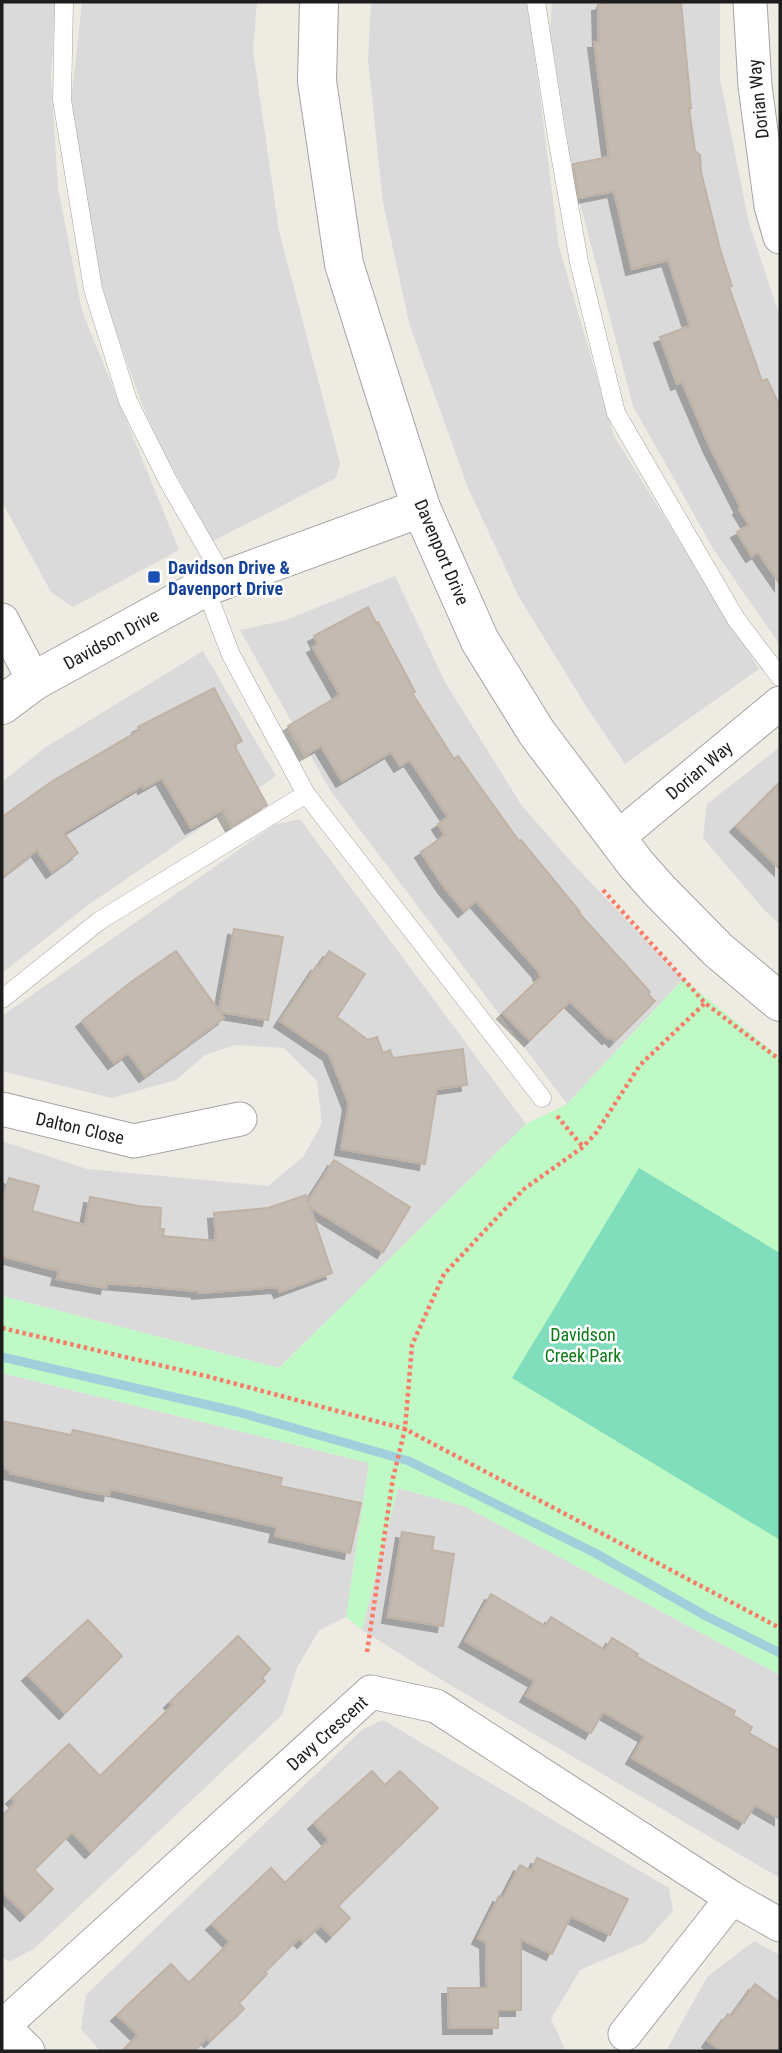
<svg xmlns="http://www.w3.org/2000/svg" width="782" height="2053" font-family="'Roboto Condensed',sans-serif">
  <style>
    .residential { fill: #dbdada }
    .park { fill: #bff9c6 }
    .pitch { fill: #81debd }
    .lines { fill: none; stroke-linecap: round; stroke-linejoin: round }
    .stream { stroke: #a3cedc; stroke-width: 9 }
    .building { fill: #c3bab2; stroke: #c0b2a5; stroke-width: 2; filter: url(#shadow) }
    .service-casing { stroke: #a4a4a4; stroke-width: 19 }
    .minor-casing { stroke: #a4a4a4; stroke-width: 35 }
    .tertiary-casing { stroke: #a4a4a4; stroke-width: 40 }
    .path { stroke: #f97c69; stroke-width: 4.5; stroke-dasharray: 3.5 3.5; stroke-linecap: butt }
    .service { stroke: #fff; stroke-width: 18 }
    .minor { stroke: #fff; stroke-width: 33 }
    .tertiary { stroke: #fff; stroke-width: 38 }
    .transit-dot { fill: #1a4fb4; stroke: #fff; stroke-width: 2.5 }
    .labels { text-anchor: middle; dominant-baseline: central; stroke-width: 5; stroke-linejoin: round; paint-order: stroke }
    .street-label { font-size: 18px; fill: #1d1d1d; stroke: #fff }
    .transit-label { font-size: 18px; font-weight: bold; fill: #164399; stroke: #fff; text-anchor: start }
    .park-label { font-size: 18px; fill: #0b7b18; stroke: #fff }
  </style>
  <defs>
    <filter id="shadow"><feDropShadow dx="-6" dy="6" stdDeviation="0" flood-color="#0004"/></filter>
  </defs>
  <rect width="100%" height="100%" fill="#eeebe3"/>
  <g class="residential">
    <polygon points="2,2 55,2 51,79 58,188 82,311 179,550 73,607 51,592 2,502"/>
    <polygon points="82,2 257,2 253,50 279,231 340,463 336,478 213,541 164,453 143,407 97,279 71,103"/>
    <polygon points="371,2 531,2 531,26 559,247 614,436 759,669 625,764 586,706 519,597 468,488 409,323 383,202 368,60"/>
    <polygon points="552,2 720,2 720,79 749,223 780,317 780,645 714,550 633,406 574,180 550,31"/>
    <polygon points="395,576 445,682 522,806 574,865 683,979 567,1104 330,790 240,630 286,620"/>
    <polygon points="203,651 276,776 87,906 2,973 2,782 46,747"/>
    <polygon points="780,747 780,924 765,911 703,838 707,804"/>
    <polygon points="300,819 526,1124 279,1368 2,1296 2,1141 87,1169 268,1186 303,1157 322,1123 317,1081 284,1048 235,1045 205,1055 176,1080 112,1098 2,1071 2,1016 274,825"/>
    <polygon points="2,1373 369,1463 346,1617 319,1630 297,1668 282,1715 35,1948 9,1962 2,1956"/>
    <polygon points="398,1488 464,1506 780,1675 780,1878 440,1679 362,1630"/>
    <polygon points="383,1720 669,1888 673,1911 645,1942 580,1970 551,2019 566,2051 100,2051 81,2029 86,1995 363,1729"/>
    <polygon points="754,1941 780,1955 780,2051 666,2051 707,1977"/>
  </g>
  <polygon class="park" points="683,979 780,1057 780,1675 464,1506 398,1488 362,1630 346,1617 369,1463 2,1373 2,1296 279,1368 526,1124 567,1104"/>
  <polygon class="pitch" points="639,1168 780,1253 780,1540 512,1378"/>
  <g class="lines">
    <polyline class="stream" points="2,1357 238,1412 409,1461 595,1553 706,1616 780,1653"/>
  </g>
  <g class="building">
    <polygon points="603,2 681,2 691,108 689,108 695,151 700,155 701,172 720,249 732,286 729,287 762,381 767,379 780,407 780,584 758,552 752,556 737,532 749,525 739,509 741,508 710,447 682,382 677,384 660,337 690,326 668,260 632,269 614,191 579,198 573,164 609,157 594,42 599,42 598,5 603,4"/>
    <polygon points="368,607 376,623 378,622 415,692 412,693 454,759 458,756 519,841 521,840 580,912 579,913 650,992 648,994 655,1001 615,1041 610,1036 608,1038 570,1001 530,1040 503,1013 541,977 539,974 540,973 476,901 464,911 444,887 421,852 445,835 438,824 448,817 410,760 400,766 391,752 342,781 321,746 305,755 288,726 340,695 313,647 318,644 314,636"/>
    <polygon points="214,688 242,741 234,745 267,805 232,826 223,810 191,828 162,778 144,788 143,785 64,833 78,853 52,872 37,850 2,877 2,817 51,782 140,730 138,727"/>
    <polygon points="780,782 780,869 736,826"/>
    <polygon points="234,929 283,937 268,1020 220,1012 224,1018 145,1076 128,1053 114,1063 82,1021 131,982 176,951 219,1011"/>
    <polygon points="329,951 365,974 337,1017 368,1040 377,1037 383,1053 390,1050 393,1058 463,1049 467,1085 437,1089 425,1164 341,1149 349,1104 329,1054 280,1021 317,965 319,966"/>
    <polygon points="334,1160 410,1207 383,1252 310,1207 332,1273 280,1292 278,1287 198,1293 198,1291 107,1283 106,1288 57,1279 59,1271 2,1256 2,1203 9,1178 39,1186 32,1211 85,1225 90,1197 139,1206 161,1208 160,1229 164,1229 163,1236 216,1241 214,1213 268,1208 306,1195 308,1201"/>
    <polygon points="2,1421 71,1435 73,1430 282,1478 280,1486 361,1503 350,1553 275,1536 277,1527 110,1489 109,1495 92,1492 10,1473 11,1470 2,1468"/>
    <polygon points="402,1532 434,1537 432,1550 454,1554 443,1626 388,1617"/>
    <polygon points="491,1594 545,1626 551,1617 605,1650 612,1638 638,1654 636,1656 651,1665 735,1711 733,1715 752,1727 749,1733 780,1751 780,1819 755,1805 744,1823 632,1758 645,1736 603,1712 591,1733 526,1696 535,1681 465,1641"/>
    <polygon points="88,1620 122,1656 65,1713 28,1675"/>
    <polygon points="238,1636 270,1669 262,1678 265,1681 91,1852 72,1832 34,1870 53,1889 26,1915 2,1891 2,1816 16,1802 12,1798 69,1744 100,1776 173,1705 170,1702"/>
    <polygon points="372,1771 385,1785 400,1771 438,1808 338,1906 350,1918 332,1936 321,1925 303,1942 299,1938 265,1972 267,1974 239,2003 244,2009 210,2041 207,2038 194,2051 122,2051 138,2035 117,2015 171,1964 189,1983 230,1942 212,1924 271,1868 285,1883 329,1840 314,1823"/>
    <polygon points="537,1858 628,1899 610,1935 571,1916 552,1954 521,1939 521,2010 498,2010 498,2028 449,2028 448,1988 487,1988 486,1942 478,1938 499,1896 503,1898 520,1865 531,1871"/>
    <polygon points="755,1984 780,2003 780,2051 722,2051 708,2041 728,2014 731,2017"/>
  </g>
  <g class="lines">
    <defs>
      <g id="service">
        <polyline points="64,2 62,100 93,289 128,401 168,481 225,580"/>
        <polyline points="536,2 556,131 579,262 616,413 736,619 780,677"/>
        <polyline points="205,587 231,655 306,794 542,1098"/>
        <polyline points="2,999 99,921 306,794"/>
      </g>
      <g id="minor">
        <polyline points="750,2 755,86 771,206 780,237"/>
        <polyline points="2,620 34,681"/>
        <polyline points="617,838 780,703"/>
        <polyline points="2,1109 134,1141 240,1119"/>
        <polyline points="2,2025 28,2051"/>
        <polyline points="2,2027 371,1692 436,1706 732,1898 780,1925"/>
        <polyline points="625,2034 732,1898"/>
      </g>
      <g id="tertiary">
        <polyline points="319,2 317,81 344,264 421,508 480,641 537,733 636,864 659,890 718,950 780,1002"/>
        <polyline points="2,705 34,681 205,587 421,508"/>
      </g>
    </defs>
    <use href="#service" class="service-casing"/>
    <use href="#minor" class="minor-casing"/>
    <use href="#tertiary" class="tertiary-casing"/>
    <g class="path">
      <polyline points="603,890 705,1003 780,1060"/>
      <polyline points="557,1116 583,1147"/>
      <polyline points="2,1328 210,1377 405,1429 780,1628"/>
      <polyline points="367,1652 393,1478 405,1429 412,1345 444,1274 524,1189 583,1147 596,1133 640,1065 705,1003"/>
    </g>
    <use href="#service" class="service"/>
    <use href="#minor" class="minor"/>
    <use href="#tertiary" class="tertiary"/>
  </g>
  <rect class="transit-dot" x="147" y="570" width="14" height="14" rx="3.5"/>
  <g class="labels">
    <g class="street-label">
      <text transform="translate(758 99) rotate(-96)">Dorian Way</text>
      <text transform="translate(442 552) rotate(67)">Davenport Drive</text>
      <text transform="translate(111 639) rotate(-29)">Davidson Drive</text>
      <text transform="translate(699 770) rotate(-40)">Dorian Way</text>
      <text transform="translate(80 1128) rotate(13)">Dalton Close</text>
      <text transform="translate(327 1733) rotate(-42)">Davy Crescent</text>
    </g>
    <g class="transit-label">
      <text x="168" y="567">Davidson Drive &amp;<tspan x="168" dy="21">Davenport Drive</tspan></text>
    </g>
    <g class="park-label">
      <text x="583" y="1334">Davidson<tspan x="583" dy="21">Creek Park</tspan></text>
    </g>
  </g>
  <rect width="782" height="2053" fill="none" stroke="#1d1d1d" stroke-width="7"/>
</svg>
